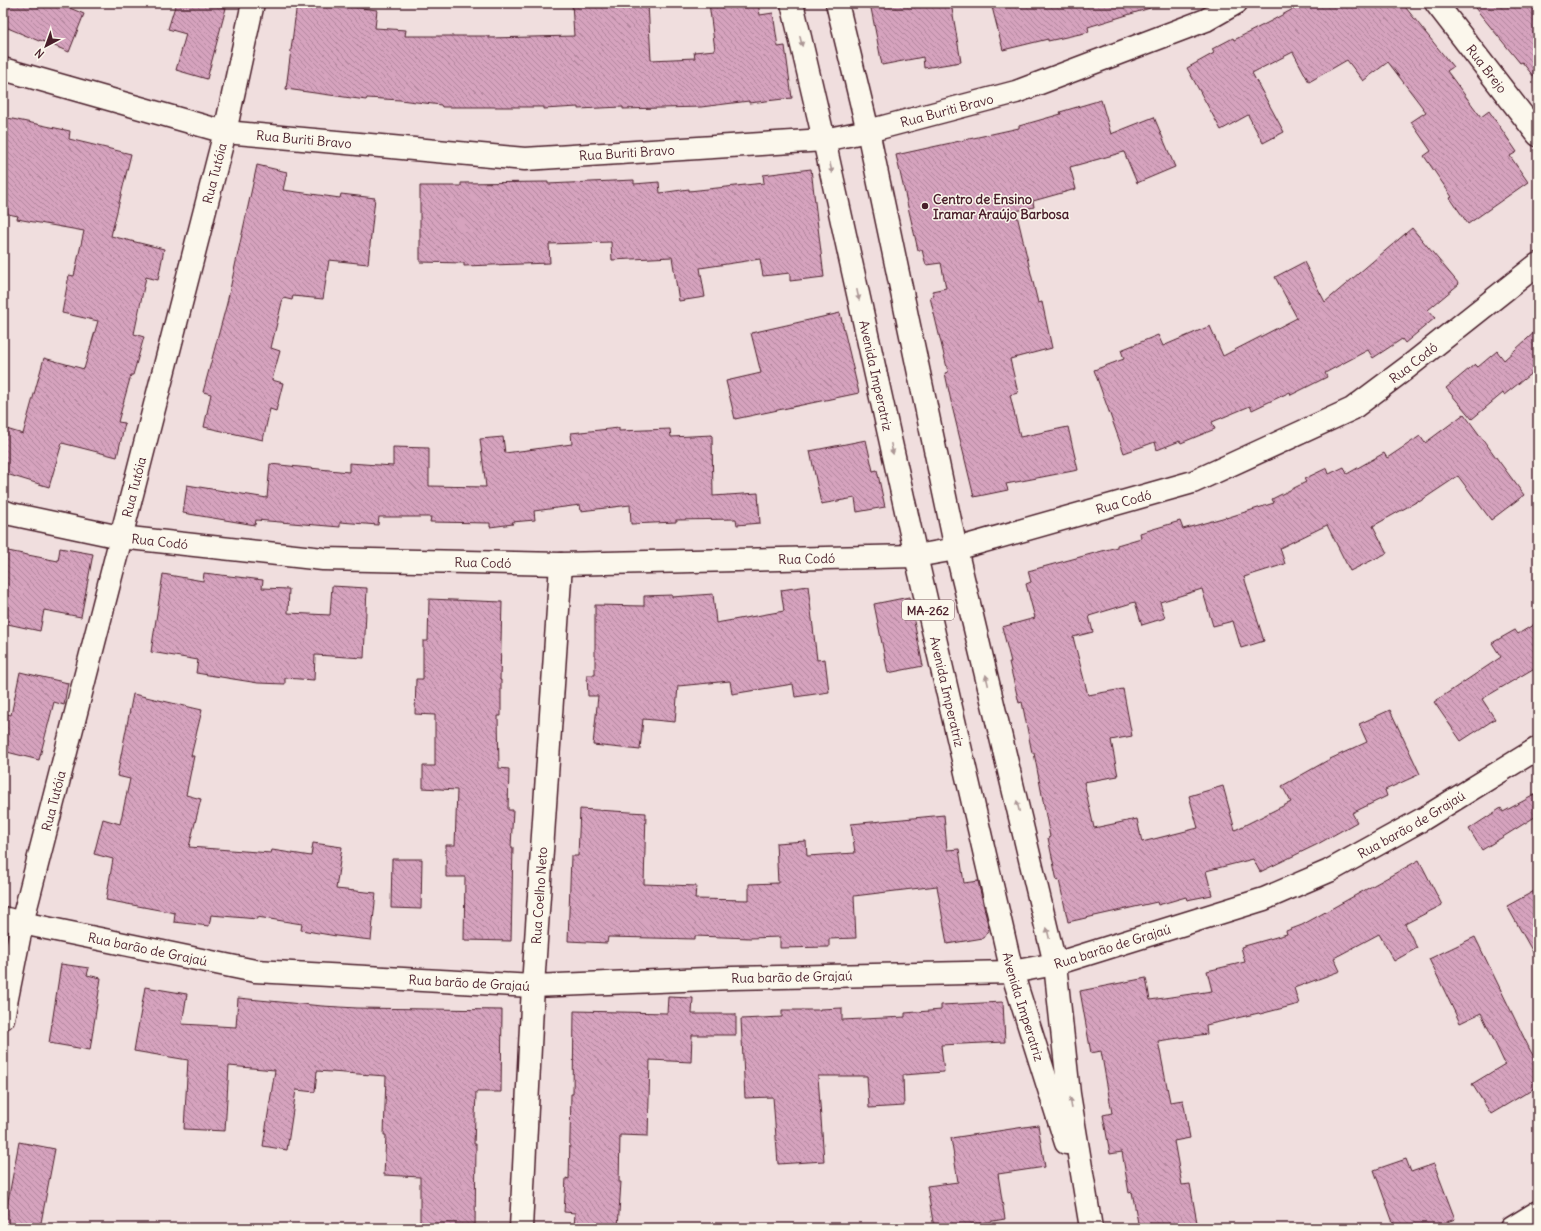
<svg xmlns="http://www.w3.org/2000/svg" width="1541" height="1231" font-family="Delius,sans-serif">
  <style>
    .building { fill: url(#building-back-hatch); stroke: #4a1f2b }
    .lines { fill: none; stroke-linecap: round; stroke-linejoin: round }
    .minor-casing { stroke: #4a1f2b; stroke-width: 25 }
    .major-casing { stroke: #4a1f2b; stroke-width: 25 }
    .minor { stroke: #fbf7ec; stroke-width: 22 }
    .major { stroke: #fbf7ec; stroke-width: 22 }
    .oneway { fill: #ab9695 }
    .poi-dot { fill: #4a1f2b; stroke: #fbf7ec; stroke-width: 1.5 }
    .labels { text-anchor: middle; dominant-baseline: central; stroke-width: 3; stroke-linejoin: round; paint-order: stroke }
    .shield { fill: #fbf7ec; stroke: #7f6065; stroke-width: 1 }
    .shield-label { font-size: 12px; font-weight: bold; fill: #4a1f2b }
    .street-label { font-size: 13px; fill: #4a1f2b; stroke: #fbf7ec }
    .poi-label { font-size: 13px; font-weight: bold; fill: #4a1f2b; stroke: #fbf7ec; text-anchor: start }
  </style>
  <defs>
    <pattern id="building-back-hatch" width="6" height="6" patternUnits="userSpaceOnUse"><rect width="6" height="6" fill="#d6a3be"/><path d="M-1 5l2 2M0 0l6 6M5-1l2 2" fill="none" stroke="#b0849b"/></pattern>
  </defs>
  <rect width="100%" height="100%" fill="#f0dede"/>
  <filter id="ink" filterUnits="userSpaceOnUse"><feTurbulence type="fractalNoise" baseFrequency=".025" numOctaves="2"/><feDisplacementMap in="SourceGraphic" scale="8" xChannelSelector="R" yChannelSelector="G"/><feConvolveMatrix kernelMatrix="1 2 1 2 8 2 1 2 1" color-interpolation-filters="sRGB"/></filter>
  <g filter="url(#ink)">
    <g class="building">
      <polygon points="3,3 58,3 84,14 69,52 40,40 39,41 3,26"/>
      <polygon points="176,3 208,3 226,8 207,79 176,70 186,34 168,29"/>
      <polygon points="297,3 323,3 377,10 375,28 406,30 405,36 489,36 489,38 574,36 572,3 648,3 651,60 695,58 694,52 715,50 709,3 758,3 760,15 773,13 778,47 785,46 792,98 749,103 749,101 701,107 623,109 623,107 578,109 578,107 544,109 544,107 442,107 441,105 400,100 367,98 366,100 286,89"/>
      <polygon points="870,3 951,3 961,62 924,68 923,57 882,65"/>
      <polygon points="991,3 1149,3 1150,8 1088,27 1089,32 1048,41 1048,39 1003,50"/>
      <polygon points="1304,3 1402,3 1453,67 1447,71 1481,117 1489,111 1517,152 1510,156 1528,182 1468,224 1450,198 1452,197 1424,156 1431,151 1411,122 1426,112 1388,62 1363,81 1347,60 1309,82 1293,52 1252,73 1284,132 1263,143 1248,115 1221,130 1187,68 1214,53 1212,49 1233,38 1234,40 1271,21"/>
      <polygon points="1471,3 1538,3 1538,82 1522,62 1520,63"/>
      <polygon points="1101,100 1111,134 1154,117 1175,167 1137,183 1124,152 1070,167 1076,189 1033,201 1034,207 1016,211 1038,303 1042,302 1052,348 1010,359 1018,393 1010,395 1020,437 1068,427 1078,470 1006,484 1008,490 974,497 952,406 945,373 948,372 930,297 934,296 932,291 946,288 941,263 926,265 922,250 918,250 896,155 1019,128 1019,126 1061,114 1060,112"/>
      <polygon points="3,117 70,131 69,139 131,154 111,236 164,249 158,280 146,277 134,334 144,337 133,375 131,375 118,422 125,423 117,457 62,443 49,487 3,473 3,428 23,434 44,358 84,369 98,321 62,313 69,275 74,276 84,231 17,219 18,216 3,213"/>
      <polygon points="257,165 287,172 283,190 340,198 341,194 375,198 368,264 329,260 323,299 293,296 292,300 283,298 271,348 280,351 272,380 283,383 276,411 270,409 263,440 204,427 211,394 203,392 227,303"/>
      <polygon points="811,169 824,277 790,281 790,273 763,276 760,259 700,268 705,297 679,301 672,257 612,260 611,242 549,244 550,263 464,266 464,263 420,262 420,186 461,186 461,183 548,182 548,184 634,180 634,184 659,182 660,193 689,189 689,191 764,183 763,175"/>
      <polygon points="1412,228 1459,284 1428,310 1435,318 1405,343 1402,339 1373,358 1368,350 1325,373 1327,377 1291,395 1290,392 1252,410 1250,406 1212,422 1215,429 1181,443 1180,441 1157,450 1155,442 1124,453 1094,370 1124,359 1121,350 1158,335 1163,346 1210,326 1223,356 1297,318 1275,277 1304,262 1325,302"/>
      <polygon points="840,313 859,393 735,419 726,381 761,373 751,333"/>
      <polygon points="1538,329 1538,368 1504,395 1503,393 1472,419 1446,388 1475,364 1478,367 1497,351 1504,360"/>
      <polygon points="1464,414 1524,495 1491,520 1458,476 1419,502 1418,501 1373,526 1387,553 1350,571 1327,525 1280,548 1285,564 1244,577 1264,641 1241,648 1233,621 1213,626 1202,589 1160,602 1165,618 1142,625 1135,602 1089,616 1093,632 1073,637 1088,695 1123,689 1132,736 1111,740 1118,776 1084,782 1094,828 1137,819 1142,842 1198,828 1189,796 1223,786 1235,830 1291,802 1282,786 1330,759 1367,742 1359,724 1390,710 1420,774 1385,790 1387,796 1352,813 1357,822 1316,845 1260,872 1253,859 1206,871 1212,895 1187,900 1186,897 1158,905 1157,902 1068,922 1059,880 1057,881 1048,838 1050,837 1034,753 1032,753 1022,702 1019,703 1009,662 1011,662 1002,627 1035,618 1026,584 1031,582 1028,571 1117,547 1117,545 1141,538 1140,533 1180,521 1183,529 1226,517 1226,518 1274,503 1272,499 1306,482 1304,479 1327,468 1329,474 1344,467 1347,474 1384,453 1387,458 1420,436 1425,443"/>
      <polygon points="619,428 619,431 670,429 671,437 712,435 713,496 758,493 760,523 737,525 736,519 676,520 676,522 631,524 630,505 581,511 580,505 534,511 535,520 512,522 513,524 490,527 490,523 430,522 431,517 379,517 378,525 340,522 340,527 256,520 255,525 183,513 187,485 267,498 270,464 349,472 349,463 393,466 393,447 429,448 429,486 486,487 480,439 503,437 505,453 572,444 571,433"/>
      <polygon points="866,440 873,471 877,470 885,507 857,512 855,498 821,504 810,451"/>
      <polygon points="60,548 93,554 81,617 44,610 40,631 3,623 3,550 58,561"/>
      <polygon points="204,573 263,580 262,588 289,589 288,613 330,615 332,586 367,588 364,658 315,655 314,680 285,678 285,684 258,683 196,673 198,660 151,652 163,574 203,581"/>
      <polygon points="808,586 817,660 825,659 829,692 795,697 793,684 732,694 730,681 678,686 675,722 643,719 640,750 593,745 598,696 588,696 587,675 595,675 595,605 644,606 644,596 672,595 672,597 713,594 716,623 784,611 781,590"/>
      <polygon points="909,597 923,666 888,673 874,604"/>
      <polygon points="429,599 502,602 500,680 501,680 501,716 498,716 499,768 509,769 508,810 513,810 511,847 513,847 511,941 464,940 465,877 446,877 446,845 455,845 457,790 423,788 423,766 435,766 435,715 415,714 416,679 423,679 423,641 428,641"/>
      <polygon points="1538,622 1538,666 1482,699 1495,719 1461,741 1434,702 1501,657 1492,643 1515,630 1518,634"/>
      <polygon points="20,672 68,683 64,705 54,702 39,760 3,751 3,713 11,715"/>
      <polygon points="133,694 202,710 191,756 194,756 186,795 201,799 189,847 271,853 272,850 311,856 313,843 342,847 336,889 376,893 371,940 336,936 301,930 302,924 257,917 257,919 211,915 209,926 174,922 175,913 106,900 113,859 94,854 103,819 120,824 130,779 117,776"/>
      <polygon points="1538,793 1538,815 1482,850 1469,829 1501,808 1503,812"/>
      <polygon points="580,809 646,813 644,884 696,886 695,899 749,900 749,884 778,883 776,843 806,841 807,856 855,853 851,824 944,815 947,850 959,849 964,883 978,881 989,929 983,938 947,944 937,886 854,896 856,938 829,939 829,947 780,948 780,937 750,938 695,936 695,939 608,937 607,943 568,941 571,856 578,856"/>
      <polygon points="392,859 422,859 421,909 391,908"/>
      <polygon points="1419,860 1442,905 1405,924 1417,948 1394,961 1379,934 1334,958 1340,971 1294,988 1299,1004 1260,1014 1259,1013 1206,1025 1207,1034 1158,1041 1170,1102 1183,1100 1190,1138 1174,1141 1182,1185 1190,1184 1198,1228 1139,1228 1132,1192 1129,1193 1122,1152 1110,1154 1103,1115 1112,1113 1101,1051 1091,1053 1080,991 1146,978 1150,1000 1212,991 1207,971 1245,962 1241,947 1287,934 1286,931 1302,925"/>
      <polygon points="1538,889 1538,961 1507,906"/>
      <polygon points="1475,937 1530,1050 1538,1064 1538,1086 1491,1114 1472,1084 1505,1064 1481,1013 1460,1023 1429,959"/>
      <polygon points="61,964 89,968 87,975 101,978 90,1050 49,1043"/>
      <polygon points="145,987 187,994 182,1024 236,1027 238,998 322,1006 357,1008 502,1010 501,1092 476,1092 474,1144 476,1144 475,1228 420,1228 420,1177 384,1175 386,1135 384,1135 386,1076 317,1071 315,1092 296,1090 287,1150 263,1146 275,1070 229,1066 225,1131 184,1129 188,1060 134,1051"/>
      <polygon points="668,997 693,998 692,1014 736,1014 736,1035 692,1035 691,1062 650,1060 648,1136 620,1135 619,1182 621,1182 618,1228 574,1228 575,1213 564,1212 566,1178 569,1179 571,1094 573,1094 574,1011 667,1013"/>
      <polygon points="1003,1002 1005,1042 941,1045 944,1072 903,1075 904,1106 869,1108 867,1076 818,1076 824,1161 778,1164 773,1097 745,1098 741,1019 782,1017 782,1010 820,1010 820,1009 842,1008 842,1020 905,1017 905,1013 941,1010 941,1005"/>
      <polygon points="1038,1125 1045,1167 998,1174 1005,1219 951,1228 934,1228 927,1186 958,1182 951,1138"/>
      <polygon points="19,1142 55,1149 40,1228 3,1228"/>
      <polygon points="1406,1159 1411,1172 1434,1164 1455,1219 1431,1228 1395,1228 1374,1170"/>
    </g>
    <g class="lines">
      <defs>
        <g id="minor">
          <path id="s1" d="M1436,3L1538,135"/>
          <path id="s2" d="M3,69L225,132L525,159L824,140L868,131L1016,92L1206,20L1236,3"/>
          <path id="s3" d="M3,511L11,514L120,537L323,559L561,564L916,556L956,549L1193,482L1352,409L1408,367L1538,264"/>
          <path id="s4" d="M3,918L22,923L255,971L533,986L732,978L1012,972L1055,964L1264,899L1329,871L1423,819L1538,748"/>
          <path id="s5" d="M3,1018L22,923L225,132L253,3"/>
          <path id="s6" d="M521,1228L533,986L561,564"/>
          <polyline points="1512,1228 1538,1212"/>
        </g>
        <g id="major">
          <path id="s7" d="M792,3L824,140L916,556L1012,972L1066,1143"/>
          <polyline points="837,3 868,131 956,549 1055,964 1069,1094 1091,1228"/>
        </g>
      </defs>
      <use href="#minor" class="minor-casing"/>
      <use href="#major" class="major-casing"/>
      <use href="#minor" class="minor"/>
      <use href="#major" class="major"/>
    </g>
    <defs><path id="oneway-solid" d="M-6-.8H1V-3.2L6.5 0L1 3.2V.8H-6Z"/></defs>
    <g class="oneway">
      <use href="#oneway-solid" transform="translate(801 41) rotate(77)"/>
      <use href="#oneway-solid" transform="translate(831 168) rotate(78)"/>
      <use href="#oneway-solid" transform="translate(858 295) rotate(78)"/>
      <use href="#oneway-solid" transform="translate(892 449) rotate(78)"/>
      <use href="#oneway-solid" transform="translate(987 680) rotate(-103)"/>
      <use href="#oneway-solid" transform="translate(1018 806) rotate(-103)"/>
      <use href="#oneway-solid" transform="translate(1048 933) rotate(-103)"/>
      <use href="#oneway-solid" transform="translate(1071 1103) rotate(-99)"/>
    </g>
  </g>
  <circle class="poi-dot" cx="925" cy="206" r="4"/>
  <g class="labels">
    <rect class="shield" x="902" y="600" width="52" height="20" rx="3"/>
    <g class="shield-label">
      <text x="928" y="610">MA-262</text>
    </g>
    <g class="street-label">
      <text stroke="none"><textPath href="#s1" startOffset="83">Rua Brejo</textPath></text>
      <text stroke="none"><textPath href="#s2" startOffset="958">Rua Buriti Bravo</textPath></text>
      <text stroke="none"><textPath href="#s2" startOffset="310">Rua Buriti Bravo</textPath></text>
      <text stroke="none"><textPath href="#s2" startOffset="634">Rua Buriti Bravo</textPath></text>
      <text stroke="none"><textPath href="#s5" startOffset="871">Rua Tutóia</textPath></text>
      <text stroke="none"><textPath href="#s3" startOffset="1456">Rua Codó</textPath></text>
      <text stroke="none"><textPath href="#s7" startOffset="382">Avenida Imperatriz</textPath></text>
      <text stroke="none"><textPath href="#s5" startOffset="547">Rua Tutóia</textPath></text>
      <text stroke="none"><textPath href="#s3" startOffset="1132">Rua Codó</textPath></text>
      <text stroke="none"><textPath href="#s3" startOffset="160">Rua Codó</textPath></text>
      <text stroke="none"><textPath href="#s3" startOffset="808">Rua Codó</textPath></text>
      <text stroke="none"><textPath href="#s3" startOffset="484">Rua Codó</textPath></text>
      <text stroke="none"><textPath href="#s7" startOffset="706">Avenida Imperatriz</textPath></text>
      <text stroke="none"><textPath href="#s5" startOffset="223">Rua Tutóia</textPath></text>
      <text stroke="none"><textPath href="#s4" startOffset="1443">Rua barão de Grajaú</textPath></text>
      <text stroke="none"><textPath href="#s6" startOffset="333">Rua Coelho Neto</textPath></text>
      <text stroke="none"><textPath href="#s4" startOffset="1119">Rua barão de Grajaú</textPath></text>
      <text stroke="none"><textPath href="#s4" startOffset="148">Rua barão de Grajaú</textPath></text>
      <text stroke="none"><textPath href="#s4" startOffset="795">Rua barão de Grajaú</textPath></text>
      <text stroke="none"><textPath href="#s4" startOffset="472">Rua barão de Grajaú</textPath></text>
      <text stroke="none"><textPath href="#s7" startOffset="1030">Avenida Imperatriz</textPath></text>
    </g>
    <g class="poi-label">
      <text x="933" y="199">Centro de Ensino<tspan x="933" dy="15">Iramar Araújo Barbosa</tspan></text>
    </g>
  </g>
  <rect width="1541" height="1231" fill="none" stroke="#fbf7ec" stroke-width="16"/>
  <rect x="8" y="8" width="1525" height="1215" fill="none" stroke="#4a1f2b" stroke-width="1.5" filter="url(#ink)"/>
  <g transform="translate(46 46) rotate(221)" stroke="#fbf7ec" stroke-width="3" paint-order="stroke">
  <path d="M0-3L7 15L0 10L-7 15Z" fill="#4a1f2b"/>
  <text y="-6" font-size="11" font-weight="bold" text-anchor="middle" fill="#4a1f2b">N</text>
  </g>
</svg>
